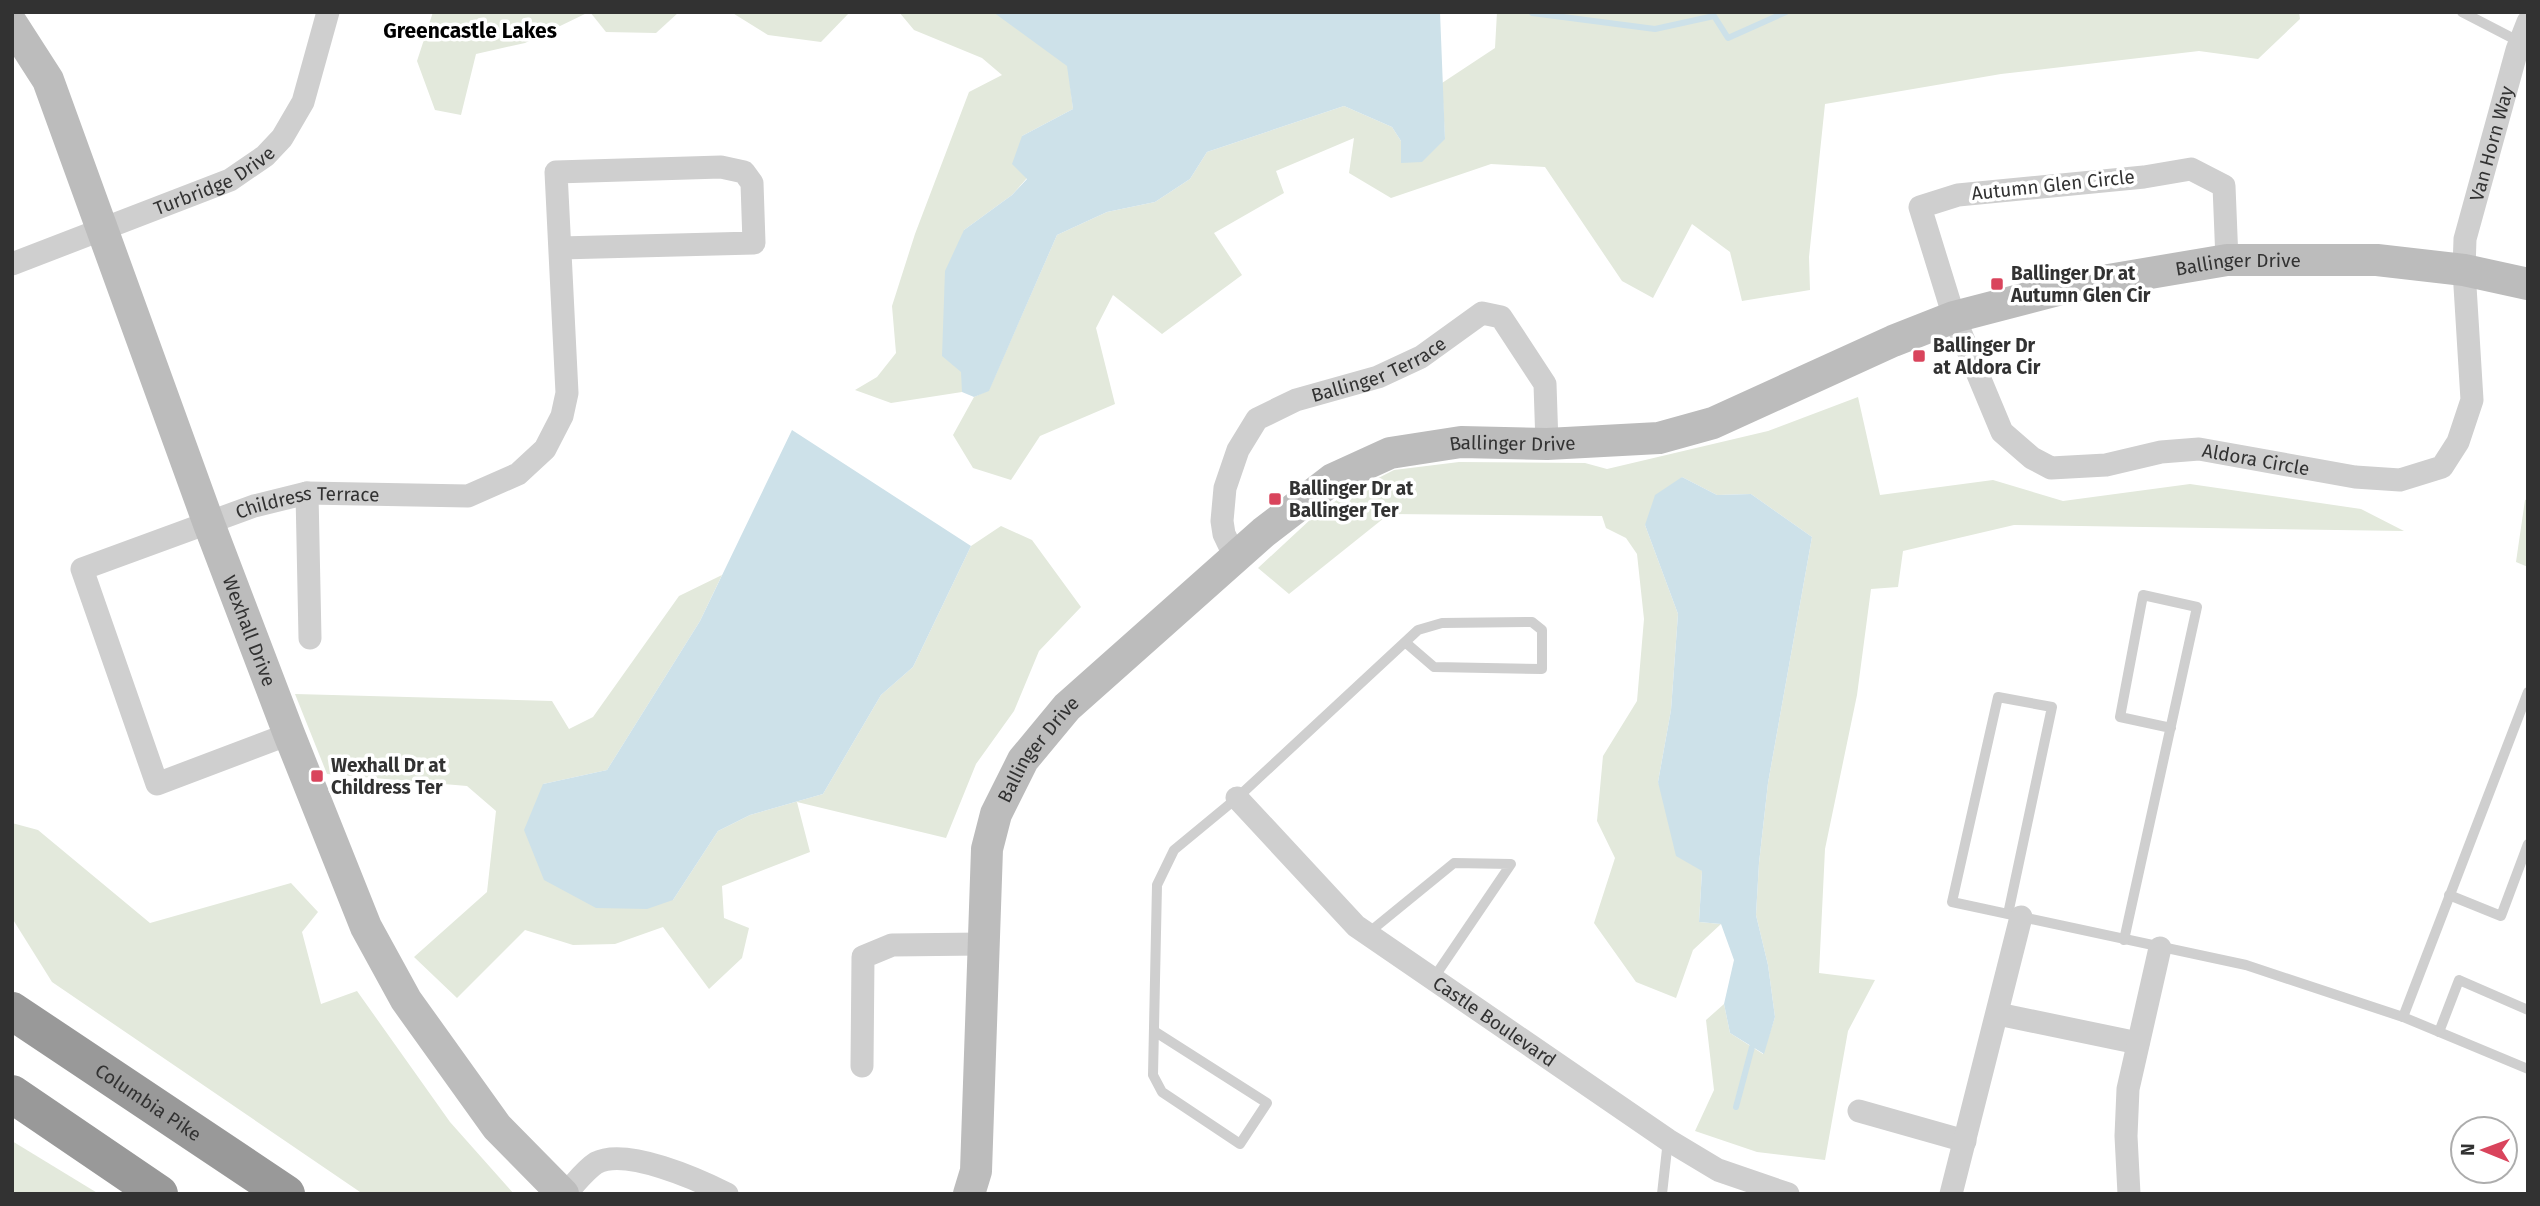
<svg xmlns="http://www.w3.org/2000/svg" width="2540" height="1206" font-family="'Fira Sans',sans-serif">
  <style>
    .green { fill: #e3e9dc }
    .water { fill: #cde1e9 }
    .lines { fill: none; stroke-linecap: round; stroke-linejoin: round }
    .stream { stroke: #cde1e9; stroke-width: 6 }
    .lane { stroke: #cfcfcf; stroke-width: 10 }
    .street { stroke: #cfcfcf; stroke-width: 23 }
    .secondary { stroke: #bcbcbc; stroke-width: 32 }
    .highway { stroke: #999; stroke-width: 38 }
    .poi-dot { fill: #d9445c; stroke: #fff; stroke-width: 2.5 }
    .labels { text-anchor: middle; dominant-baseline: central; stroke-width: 7; stroke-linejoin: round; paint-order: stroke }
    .street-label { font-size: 19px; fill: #323232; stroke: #fff }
    .poi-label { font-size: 19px; font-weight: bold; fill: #323232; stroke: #fff; text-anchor: start }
    .neighbourhood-label { font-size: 21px; font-weight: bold; fill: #000; stroke: #fff }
  </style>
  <rect width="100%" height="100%" fill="#fff"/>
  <g class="green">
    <polygon points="433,12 589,12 525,43 476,54 461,115 435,110 417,61"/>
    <polygon points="590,12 679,12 656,33 606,32"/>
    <polygon points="731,12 850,12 821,42 768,35"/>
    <polygon points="899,12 993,12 999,14 1068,66 1073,109 1022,136 1027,178 1012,195 964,230 962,392 891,403 855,390 877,377 896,353 892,306 915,234 969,92 1002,75 982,58 914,30"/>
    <polygon points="1497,12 2299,12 2300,19 2258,59 2199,51 2001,74 1825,104 1809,257 1810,290 1742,301 1730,252 1692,224 1653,298 1622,281 1545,167 1491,164 1391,198 1349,173 1354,138 1276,171 1284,193 1214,233 1242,275 1162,334 1113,295 1096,328 1115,404 1040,436 1011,480 973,468 953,435 974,397 989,390 1057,235 1107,212 1155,202 1190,179 1207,152 1344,106 1392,127 1401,141 1445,139 1442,83 1495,48"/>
    <polygon points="1858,397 1880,495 1993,480 2063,501 2190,484 2361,509 2404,531 2014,525 1903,551 1898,587 1871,589 1857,695 1825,849 1819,973 1875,980 1848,1031 1825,1160 1757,1152 1695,1131 1714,1090 1706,1020 1724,1004 1730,1033 1763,1054 1775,1017 1768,965 1756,915 1759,863 1768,783 1812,537 1751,494 1717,495 1682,477 1645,525 1678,614 1671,710 1658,782 1702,871 1699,922 1721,924 1693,950 1676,998 1636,982 1594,923 1615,858 1597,821 1603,756 1637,701 1644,619 1637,554 1626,538 1606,528 1602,516 1389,514 1289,594 1258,568 1312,518 1341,497 1394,470 1459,462 1585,463 1607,469 1768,431"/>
    <polygon points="2528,499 2528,567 2516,562 2525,500"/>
    <polygon points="1001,526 1032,540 1081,607 1039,651 1014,711 976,764 946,838 797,802 810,852 722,886 724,918 749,928 742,958 709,989 663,927 615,944 573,945 525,930 457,998 414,957 487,892 496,811 467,786 327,774 295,694 552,701 569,729 593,717 679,596 722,575 700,621 607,770 543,784 673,900 718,831 750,815 823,794 881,695 913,667 971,546"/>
    <polygon points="12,823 38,830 150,923 291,883 318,912 302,932 321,1004 357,991 450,1122 514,1194 363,1194 52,982 12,918"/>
    <polygon points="12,1141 99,1194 12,1194"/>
  </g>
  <g class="water">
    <polygon points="993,12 1440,12 1445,139 1422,162 1401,163 1401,141 1392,127 1344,106 1207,152 1190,179 1155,202 1107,212 1057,235 989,391 974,397 962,392 961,372 942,356 945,271 964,230 1012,195 1027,179 1012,164 1022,136 1073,109 1067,66"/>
    <polygon points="792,430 971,546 913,667 881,695 823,794 750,815 718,831 673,900 647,909 596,908 544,880 524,830 543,784 607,770 700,621"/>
    <polygon points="1682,477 1717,495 1751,494 1812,537 1768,783 1759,863 1756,915 1768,965 1775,1017 1764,1054 1730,1033 1724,1004 1734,960 1721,924 1699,922 1702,871 1676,856 1658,782 1671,710 1678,614 1645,525 1655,495"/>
  </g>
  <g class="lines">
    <g class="stream">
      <polyline points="1532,13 1655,29 1714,16 1728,38 1786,12"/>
      <polyline points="1736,1107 1752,1047"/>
    </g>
    <g class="lane">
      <polyline points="2462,12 2520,42"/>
      <polyline points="2449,895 2501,916 2528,844"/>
      <polyline points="2008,914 2052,707 1998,697 1952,902 2246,965 2403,1017 2528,1069"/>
      <polyline points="1367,934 1454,863 1511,864 1433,979"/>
      <polyline points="2124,940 2197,607 2143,595 2120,717 2171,728"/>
      <polyline points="2403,1017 2528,692"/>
      <polyline points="1154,1031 1267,1103 1240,1144 1162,1092 1153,1075 1157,885 1174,850 1237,798 1418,630 1442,623 1532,622 1542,630 1542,669 1434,667 1405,642"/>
      <polyline points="2439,1032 2459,980 2528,1010"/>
      <polyline points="1662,1194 1668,1140"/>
    </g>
    <g class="street">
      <path id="s1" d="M2227,260L2224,186L2191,169L2144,177L1958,195L1920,207L1954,317L2002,432L2032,458L2051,468L2106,465L2161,452L2199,449L2355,477L2400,480L2442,467L2458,442L2472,400L2464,270L2465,239L2517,50L2528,22"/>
      <path id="s2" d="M12,264L230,180L265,156L282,138L303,102L328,12"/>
      <polyline points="307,493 310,638"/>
      <path id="s3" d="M1235,557L1224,534L1222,521L1225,488L1238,450L1257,419L1296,400L1378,377L1421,357L1482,313L1501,317L1545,384L1547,444"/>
      <path id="s4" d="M289,734L157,784L82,569L254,506L307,493L468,496L518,474L545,449L562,416L567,393L556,172L721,167L744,172L752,183L754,243L560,248"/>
      <path id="s5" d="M1237,798L1356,926L1668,1140L1718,1170L1788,1194"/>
      <polyline points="1998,1014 2138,1043"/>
      <polyline points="862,1066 863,957 892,945 982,944"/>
      <polyline points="1859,1111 1965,1141"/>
      <path d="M565,1194C574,1185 585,1170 596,1163C626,1147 699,1180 727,1194"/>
      <polyline points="1951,1194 2021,917"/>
      <polyline points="2129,1194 2126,1136 2128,1089 2160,948"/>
    </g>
    <g class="secondary">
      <path id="s6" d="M12,24L48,80L209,524L289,734L366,927L406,1000L497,1127L563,1194"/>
      <path id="s7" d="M969,1194L976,1171L987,849L996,814L1023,760L1067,707L1264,532L1333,479L1390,453L1461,442L1547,444L1659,438L1713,423L1893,341L1954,317L2073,286L2227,260H2377L2464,270L2528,284"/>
    </g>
    <g class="highway">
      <path id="s8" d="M12,1011L286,1194"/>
      <polyline points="12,1094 159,1194"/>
    </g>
  </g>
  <g class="poi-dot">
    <rect x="1990" y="277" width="14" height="14" rx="3.5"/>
    <rect x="1912" y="349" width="14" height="14" rx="3.5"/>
    <rect x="1268" y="492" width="14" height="14" rx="3.5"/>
    <rect x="310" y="769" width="14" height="14" rx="3.5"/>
  </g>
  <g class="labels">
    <g class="street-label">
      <text stroke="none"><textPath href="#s1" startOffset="1418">Van Horn Way</textPath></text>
      <text stroke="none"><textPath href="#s2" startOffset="219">Turbridge Drive</textPath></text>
      <text transform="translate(2053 185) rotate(-6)">Autumn Glen Circle</text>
      <text stroke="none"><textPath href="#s7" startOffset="1804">Ballinger Drive</textPath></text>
      <text stroke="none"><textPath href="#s3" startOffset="280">Ballinger Terrace</textPath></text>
      <text stroke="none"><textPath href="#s7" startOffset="1048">Ballinger Drive</textPath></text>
      <text stroke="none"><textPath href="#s1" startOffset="894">Aldora Circle</textPath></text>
      <text stroke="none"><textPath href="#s4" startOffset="606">Childress Terrace</textPath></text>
      <text stroke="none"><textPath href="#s6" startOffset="653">Wexhall Drive</textPath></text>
      <text stroke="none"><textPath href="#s7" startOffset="460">Ballinger Drive</textPath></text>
      <text stroke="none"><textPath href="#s5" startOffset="343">Castle Boulevard</textPath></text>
      <text stroke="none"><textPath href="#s8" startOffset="164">Columbia Pike</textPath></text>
    </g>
    <g class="poi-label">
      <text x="2011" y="273">Ballinger Dr at<tspan x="2011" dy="22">Autumn Glen Cir</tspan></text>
      <text x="1933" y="345">Ballinger Dr<tspan x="1933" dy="22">at Aldora Cir</tspan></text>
      <text x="1289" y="488">Ballinger Dr at<tspan x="1289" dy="22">Ballinger Ter</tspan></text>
      <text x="331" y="765">Wexhall Dr at<tspan x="331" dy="22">Childress Ter</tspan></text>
    </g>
    <g class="neighbourhood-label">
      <text x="470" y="31">Greencastle Lakes</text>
    </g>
  </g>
  <rect width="2540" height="1206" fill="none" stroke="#323232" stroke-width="28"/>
  <g transform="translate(2484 1150) rotate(271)"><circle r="33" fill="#ffffff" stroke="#adadad" stroke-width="2"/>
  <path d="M0-5L12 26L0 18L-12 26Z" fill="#d9445c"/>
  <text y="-10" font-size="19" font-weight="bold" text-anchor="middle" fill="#323232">N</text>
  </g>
</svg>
